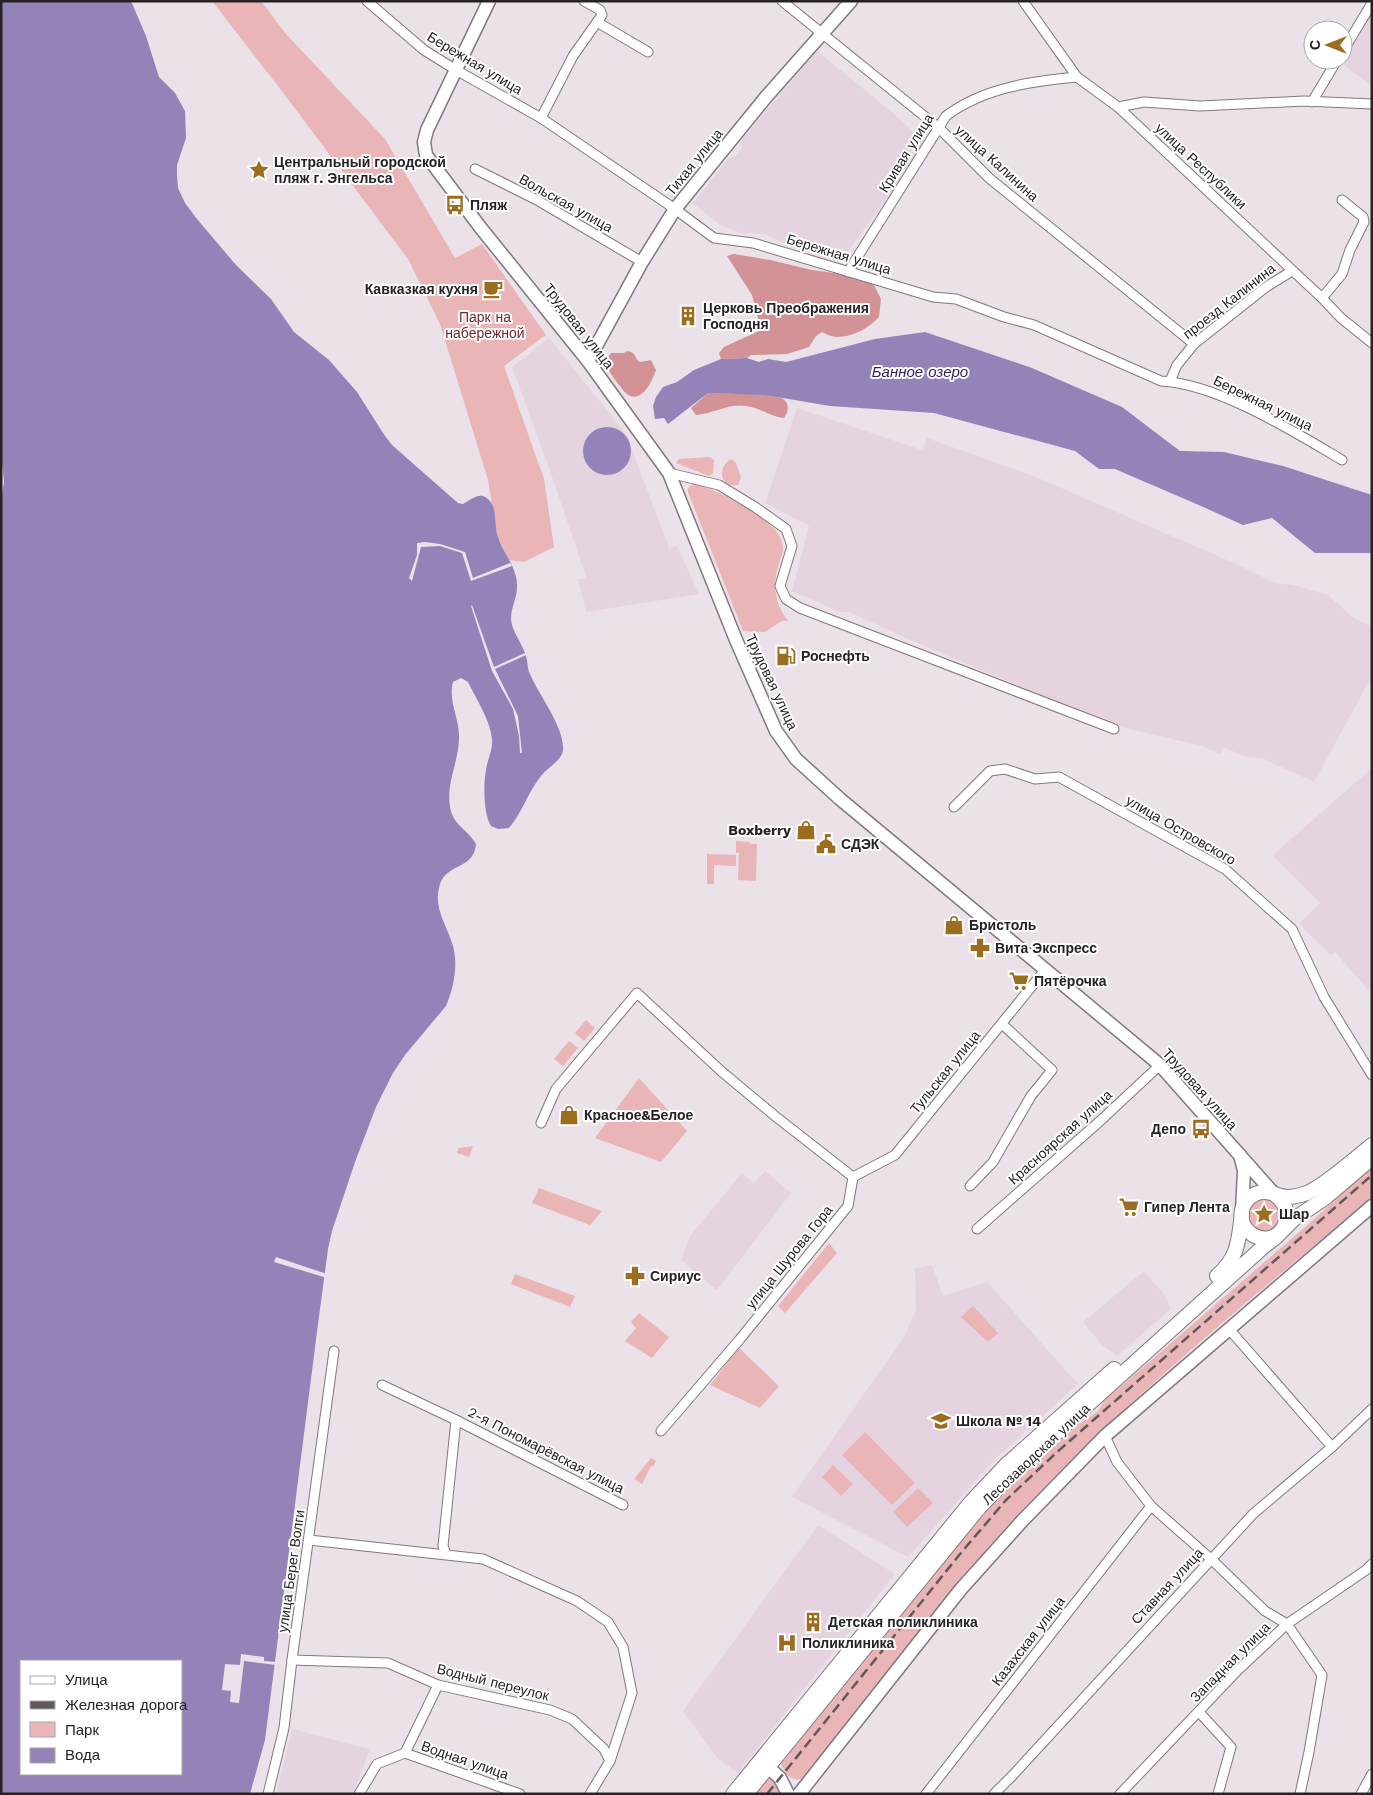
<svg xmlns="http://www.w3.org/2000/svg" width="1373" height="1795" font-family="'Work Sans',sans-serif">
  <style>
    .built { fill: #e5d4e0 }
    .green { fill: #eab5b7 }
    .forest { fill: #d39295 }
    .water { fill: #9383b8; fill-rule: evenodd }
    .pier { fill: #ebe1e8 }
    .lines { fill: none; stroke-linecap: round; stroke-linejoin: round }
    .street-casing { stroke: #80787e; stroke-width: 11 }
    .secondary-casing { stroke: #80787e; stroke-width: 15 }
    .primary-casing { stroke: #80787e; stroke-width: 16 }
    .street { stroke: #fff; stroke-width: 9 }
    .secondary { stroke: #fff; stroke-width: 12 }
    .primary { stroke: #fff; stroke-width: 14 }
    .rail { stroke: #5f595d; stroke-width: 2.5; stroke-dasharray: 10 5; stroke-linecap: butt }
    .labels { text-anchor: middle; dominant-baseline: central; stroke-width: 4; stroke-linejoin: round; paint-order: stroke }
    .street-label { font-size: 14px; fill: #262225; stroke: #fff }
    .poi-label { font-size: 14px; font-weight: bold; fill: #262225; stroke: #fff; text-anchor: start }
    .park-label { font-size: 14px; fill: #742630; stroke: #fff }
    .water-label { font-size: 15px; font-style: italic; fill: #361d5d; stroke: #fff }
  </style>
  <rect width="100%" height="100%" fill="#ebe1e8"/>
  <g class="built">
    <polygon points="1372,13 1372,86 1340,62 1343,60 1343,57"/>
    <polygon points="817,51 893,113 920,138 928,142 836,268 803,250 794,248 764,234 754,234 750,232 744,234 720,225 693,203 729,158 736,156 742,148 742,141 744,137"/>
    <polygon points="549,338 626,434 669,548 677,546 699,594 586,612 578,579 587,579 549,468 512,367"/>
    <polygon points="797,408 922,450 927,438 1036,477 1234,563 1275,583 1293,585 1328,595 1355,619 1372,626 1372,676 1314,782 1264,759 1247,757 1223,747 1220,754 1202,746 1112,725 903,637 850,612 840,612 792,591 809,526 765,503"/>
    <polygon points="1372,768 1372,994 1335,952 1331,955 1299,924 1320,903 1273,855"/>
    <polygon points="765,1171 791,1193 717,1290 681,1260 690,1236 742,1173 754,1183"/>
    <polygon points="932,1265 943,1296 987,1282 1078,1384 996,1458 908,1557 792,1497 904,1337 916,1310 915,1268"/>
    <polygon points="1144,1271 1164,1294 1171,1309 1117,1356 1103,1346 1083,1322"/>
    <polygon points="818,1525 895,1574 738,1773 718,1759 683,1711"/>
    <polygon points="292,1729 370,1749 353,1794 276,1794"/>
  </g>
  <g class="green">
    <polygon points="212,1 261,1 286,34 385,139 455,258 482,244 546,335 504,366 544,479 554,547 524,562 509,560 497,535 488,480 440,324 408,259 281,90"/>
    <polygon points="710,457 714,460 713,473 709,476 676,463 679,459"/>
    <path d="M732,459L736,463L741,478L738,485C720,489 716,466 732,459Z"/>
    <path d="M693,484C713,486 763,515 776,531C780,536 783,543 783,549C783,555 779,561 778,567C772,586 776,606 788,621H782L765,632L743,631L688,492V488Z"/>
    <polygon points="736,841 749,842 750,844 757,844 756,881 738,880 739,853 736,853"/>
    <polygon points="707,854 736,855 736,866 714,865 714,884 707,884"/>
    <polygon points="586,1020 595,1028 584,1041 575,1033"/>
    <polygon points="569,1041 578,1048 563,1066 554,1059"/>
    <polygon points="639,1078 687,1131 661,1162 595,1138"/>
    <polygon points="473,1146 469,1157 457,1153 459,1148"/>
    <path d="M1372,1166V1197C1251,1299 1126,1399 1017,1516C941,1597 875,1688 807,1776C795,1784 785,1777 781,1763L787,1756L966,1536L1010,1484L1082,1422L1098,1411L1104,1401L1312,1221Z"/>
    <polygon points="539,1188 602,1211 590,1225 532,1203"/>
    <path d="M1260,1195L1277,1202L1281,1219C1270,1235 1263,1236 1248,1224L1246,1207Z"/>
    <polygon points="829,1243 837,1253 785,1313 778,1306"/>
    <polygon points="515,1274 575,1296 570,1307 511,1284"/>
    <polygon points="973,1306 998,1333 988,1342 961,1317"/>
    <polygon points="639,1313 669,1337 652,1358 625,1341 636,1328 631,1322"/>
    <polygon points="739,1348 779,1386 760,1408 710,1385"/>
    <polygon points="865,1432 915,1483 892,1505 842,1455"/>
    <polygon points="651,1458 656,1461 653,1467 651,1466 642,1484 634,1479"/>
    <polygon points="833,1465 853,1484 841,1496 822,1477"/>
    <polygon points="918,1488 933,1503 907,1527 893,1512"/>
    <polygon points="768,1777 775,1781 782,1794 751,1794"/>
  </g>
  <g class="forest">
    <path d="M734,254L770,260L812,270L856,276L874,285L881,299L879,317C869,328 853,337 837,337C832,337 826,334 822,332L816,336L809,347L787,354L751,355L747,358L721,359L719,353L724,347L761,330L752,295L727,256Z"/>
    <path d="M627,351C633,352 635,354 637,360L640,362L651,360L656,370C653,379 642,405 627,394C624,392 622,388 619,385C613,377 608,371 605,361L611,353H624Z"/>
    <path d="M708,393C724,394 768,392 781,398C790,402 789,411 784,418C768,416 761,408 746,406C729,403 713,414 696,415L691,408Z"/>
  </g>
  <g class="water">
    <path d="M1,1H131L146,36L159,77L175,93L185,111L186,138L177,165V175L178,188L185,203L197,219L236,265L271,299L294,332L329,360L357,392L383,433L392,445L458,503L463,504C474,498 482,489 492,504C496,512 495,525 497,534C502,552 518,568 517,587C517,602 507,612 513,628C517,638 523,646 526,656C528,662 527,668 530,674C539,696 565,727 563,751C561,761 547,768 541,776C528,792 522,813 509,828L498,829L491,826C483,814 483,780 487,765C489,756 493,748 492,739C490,719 476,699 468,682L461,678L453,682C448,700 459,718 459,735C460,761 444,785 451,811C455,826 469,831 476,844C474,871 444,862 439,888C434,908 446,924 452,943C459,963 454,987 446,1006L405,1055L393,1073L376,1107L355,1162L332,1231L328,1249L318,1324L265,1740L250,1794H1V501L4,482L1,451ZM21,1661H181V1774H21Z"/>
    <polygon points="925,332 1032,368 1122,407 1180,451 1224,452 1283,466 1372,495 1372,553 1315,553 1272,518 1243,525 1201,506 1115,469 1099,469 1075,451 934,413 830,406 765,395 708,393 668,424 664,418 655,419 653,406 656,397 663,387 677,382 694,370 721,359 747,358 759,362 768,359 786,362 875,339"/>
    <circle cx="607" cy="451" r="24"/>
  </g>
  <g class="pier">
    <polygon points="425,542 440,544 465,552 473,578 510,563 512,566 471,581 462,553 440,546 421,547 412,581 409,578 417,555 417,543"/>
    <polygon points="472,605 494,667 525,653 526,655 495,669 518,716 522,753 520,753 519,736 513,709 492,671 471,606"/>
    <polygon points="276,1257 327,1274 327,1278 274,1262"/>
    <polygon points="241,1654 264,1657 264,1661 276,1662 276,1665 244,1661 239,1703 230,1702 231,1691 222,1690 225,1664 240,1665"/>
  </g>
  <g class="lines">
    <defs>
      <g id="street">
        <path d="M367,1L424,50L456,70L541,118L675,209L714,238L753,243L933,297L956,299L1004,317L1034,325L1161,381C1218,384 1293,431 1342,460"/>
        <polyline points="584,1 600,10 602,15 597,22 648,52"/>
        <polyline points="782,1 939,128 989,178 1194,344"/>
        <polyline points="1023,1 1077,77 1118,107 1322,298 1341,318 1372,343"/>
        <polyline points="1343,51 1372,3"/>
        <polyline points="1312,102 1337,60"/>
        <polyline points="1118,107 1144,102 1200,106 1304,101 1372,104"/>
        <polyline points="541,118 573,56 597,22"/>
        <polyline points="475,169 537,200 642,262"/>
        <path d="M848,272L946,116C983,88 1032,81 1077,77"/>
        <polyline points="1322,298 1342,274 1350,250 1364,222 1363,217 1342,200"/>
        <polyline points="1170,381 1177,365 1194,344 1266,287 1292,271"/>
        <polyline points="669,473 719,485 755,507 786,529 792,546 780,586 786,599 800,608 1114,729"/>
        <polyline points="954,807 990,771 1005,769 1035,779 1059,777 1225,869 1292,929 1324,997 1372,1075"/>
        <polyline points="541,1123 556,1089 637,993 721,1071 775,1116 853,1177"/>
        <polyline points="853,1177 895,1155 1045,970"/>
        <polyline points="970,1186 993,1162 1031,1096 1052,1070 1002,1024"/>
        <polyline points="977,1229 1099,1122 1160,1065"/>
        <polyline points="1229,1329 1332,1447"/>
        <polyline points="382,1385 456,1420 443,1546 446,1554"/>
        <polyline points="456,1420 623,1505"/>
        <polyline points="661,1431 740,1339 848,1206 853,1177"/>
        <polyline points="1105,1436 1117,1462 1151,1506 1211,1559 1265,1611 1287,1624 1322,1675 1309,1752 1300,1794"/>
        <polyline points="309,1540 483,1559 577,1601 608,1622 623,1647 632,1693 610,1761 590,1794"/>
        <polyline points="292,1660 388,1663 438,1685 550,1710 572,1719 604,1749 610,1761"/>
        <polyline points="1199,1712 1231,1747 1218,1794"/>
        <polyline points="405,1753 438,1685"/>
        <polyline points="268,1794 284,1728 292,1660 334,1351"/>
        <polyline points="359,1794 377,1764 405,1753 520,1794"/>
        <polyline points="926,1794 1151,1506"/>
        <polyline points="994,1794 1013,1775 1253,1514 1332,1447 1372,1409"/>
        <polyline points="1120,1794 1238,1670 1287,1624 1366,1570 1372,1564"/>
        <polyline points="1361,1794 1372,1774"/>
      </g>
      <g id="secondary">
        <polyline points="489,1 427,130 424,142 426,155 480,227 588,361 669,473 736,640 776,731 796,759 840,799 1160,1065 1275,1195"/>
        <polyline points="588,361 642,262 675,209 766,97 851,1"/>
        <polyline points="1240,1155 1244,1170 1242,1212"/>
        <polyline points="768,1767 780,1778 788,1794"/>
        <polyline points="799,1794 961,1589 1023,1520 1105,1436 1372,1206"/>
      </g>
      <g id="primary">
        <path d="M1275,1195C1301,1213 1279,1250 1253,1235C1248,1232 1243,1226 1242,1220C1239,1205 1251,1191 1266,1192C1274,1193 1280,1197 1288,1197C1295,1197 1301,1195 1307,1193C1327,1184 1354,1159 1372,1145"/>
        <path d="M1217,1276C1239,1256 1238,1242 1242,1214"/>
        <polyline points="733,1794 971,1502 1006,1465 1114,1369"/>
        <polyline points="746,1794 978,1509 1013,1472 1262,1248 1276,1237 1294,1219 1325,1198 1372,1158"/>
      </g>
    </defs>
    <use href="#street" class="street-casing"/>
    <use href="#secondary" class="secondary-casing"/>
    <use href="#primary" class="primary-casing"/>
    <use href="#street" class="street"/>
    <use href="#secondary" class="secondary"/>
    <use href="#primary" class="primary"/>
    <polyline class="rail" points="767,1794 960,1554 1006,1500 1056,1453 1372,1175"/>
  </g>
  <defs>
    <symbol id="sight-bare" viewBox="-9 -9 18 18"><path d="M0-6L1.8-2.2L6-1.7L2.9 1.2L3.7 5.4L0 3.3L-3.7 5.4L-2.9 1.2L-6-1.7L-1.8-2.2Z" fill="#9c6c1f" stroke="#fff" stroke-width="2.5" paint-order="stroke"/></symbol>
    <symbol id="bus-bare" viewBox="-9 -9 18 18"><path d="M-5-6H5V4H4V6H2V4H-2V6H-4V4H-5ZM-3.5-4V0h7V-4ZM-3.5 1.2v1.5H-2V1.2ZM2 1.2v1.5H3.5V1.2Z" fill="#9c6c1f" stroke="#fff" stroke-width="2.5" paint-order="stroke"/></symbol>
    <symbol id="cafe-bare" viewBox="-9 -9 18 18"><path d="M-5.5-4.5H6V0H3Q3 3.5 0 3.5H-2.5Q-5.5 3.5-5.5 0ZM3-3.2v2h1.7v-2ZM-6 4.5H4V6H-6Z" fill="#9c6c1f" stroke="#fff" stroke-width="2.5" paint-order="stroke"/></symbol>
    <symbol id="building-bare" viewBox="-9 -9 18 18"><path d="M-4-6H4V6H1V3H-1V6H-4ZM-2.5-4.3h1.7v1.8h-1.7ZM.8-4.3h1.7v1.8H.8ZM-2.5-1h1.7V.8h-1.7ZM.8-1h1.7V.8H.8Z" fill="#9c6c1f" stroke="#fff" stroke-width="2.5" paint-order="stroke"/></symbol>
    <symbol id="fuel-bare" viewBox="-9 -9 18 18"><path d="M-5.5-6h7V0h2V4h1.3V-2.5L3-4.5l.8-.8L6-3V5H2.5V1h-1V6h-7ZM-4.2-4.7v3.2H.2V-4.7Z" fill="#9c6c1f" stroke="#fff" stroke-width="2.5" paint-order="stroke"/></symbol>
    <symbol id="shop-bare" viewBox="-9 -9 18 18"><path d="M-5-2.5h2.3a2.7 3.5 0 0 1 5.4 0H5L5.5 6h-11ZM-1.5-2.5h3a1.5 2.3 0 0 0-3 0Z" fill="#9c6c1f" stroke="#fff" stroke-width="2.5" paint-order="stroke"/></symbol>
    <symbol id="civic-bare" viewBox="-9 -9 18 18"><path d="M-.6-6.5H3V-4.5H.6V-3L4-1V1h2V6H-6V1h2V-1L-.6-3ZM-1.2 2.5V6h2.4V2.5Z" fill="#9c6c1f" stroke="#fff" stroke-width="2.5" paint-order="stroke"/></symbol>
    <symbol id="pharmacy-bare" viewBox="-9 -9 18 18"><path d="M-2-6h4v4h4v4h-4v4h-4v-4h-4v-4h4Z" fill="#9c6c1f" stroke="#fff" stroke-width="2.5" paint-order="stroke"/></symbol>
    <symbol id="supermarket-bare" viewBox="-9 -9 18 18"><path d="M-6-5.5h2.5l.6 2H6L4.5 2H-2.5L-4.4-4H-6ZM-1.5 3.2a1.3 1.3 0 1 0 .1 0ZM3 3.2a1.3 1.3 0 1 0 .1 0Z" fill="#9c6c1f" stroke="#fff" stroke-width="2.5" paint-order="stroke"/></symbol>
    <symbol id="school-bare" viewBox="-9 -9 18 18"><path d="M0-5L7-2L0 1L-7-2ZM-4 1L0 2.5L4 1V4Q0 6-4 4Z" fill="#9c6c1f" stroke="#fff" stroke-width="2.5" paint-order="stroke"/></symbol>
    <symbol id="hospital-bare" viewBox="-9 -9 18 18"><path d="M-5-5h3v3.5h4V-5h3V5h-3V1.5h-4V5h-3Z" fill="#9c6c1f" stroke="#fff" stroke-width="2.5" paint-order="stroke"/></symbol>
  </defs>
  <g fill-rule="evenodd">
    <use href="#sight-bare" x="245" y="156" width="28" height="28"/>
    <use href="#bus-bare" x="441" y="191" width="28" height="28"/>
    <use href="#cafe-bare" x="479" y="275" width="28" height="28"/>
    <use href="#building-bare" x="674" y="302" width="28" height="28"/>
    <use href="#fuel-bare" x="772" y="642" width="28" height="28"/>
    <use href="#shop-bare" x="792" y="816" width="28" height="28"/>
    <use href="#civic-bare" x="812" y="830" width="28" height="28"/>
    <use href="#shop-bare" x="940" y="911" width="28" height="28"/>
    <use href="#pharmacy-bare" x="966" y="934" width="28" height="28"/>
    <use href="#supermarket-bare" x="1005" y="967" width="28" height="28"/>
    <use href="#shop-bare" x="555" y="1101" width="28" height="28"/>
    <use href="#bus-bare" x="1187" y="1115" width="28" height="28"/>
    <use href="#supermarket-bare" x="1115" y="1193" width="28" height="28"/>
    <use href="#sight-bare" x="1250" y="1200" width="28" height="28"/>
    <use href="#pharmacy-bare" x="621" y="1262" width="28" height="28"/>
    <use href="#school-bare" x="927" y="1407" width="28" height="28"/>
    <use href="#building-bare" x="799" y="1608" width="28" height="28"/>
    <use href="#hospital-bare" x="773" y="1629" width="28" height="28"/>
  </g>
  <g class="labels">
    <g class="street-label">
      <text transform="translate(475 63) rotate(31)">Бережная улица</text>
      <text transform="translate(906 153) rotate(-58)">Кривая улица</text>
      <text transform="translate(694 162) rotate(-51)">Тихая улица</text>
      <text transform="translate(997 163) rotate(42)">улица Калинина</text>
      <text transform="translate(1201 166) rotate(43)">улица Республики</text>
      <text transform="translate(566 203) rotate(29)">Вольская улица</text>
      <text transform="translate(839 254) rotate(17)">Бережная улица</text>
      <text transform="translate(1229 301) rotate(-38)">проезд Калинина</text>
      <text transform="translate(579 326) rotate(52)">Трудовая улица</text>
      <text transform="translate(1263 403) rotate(26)">Бережная улица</text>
      <text transform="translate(772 682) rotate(65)">Трудовая улица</text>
      <text transform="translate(1181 830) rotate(30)">улица Островского</text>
      <text transform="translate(945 1072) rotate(-51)">Тульская улица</text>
      <text transform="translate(1200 1089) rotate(48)">Трудовая улица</text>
      <text transform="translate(1060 1137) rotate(-42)">Красноярская улица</text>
      <text transform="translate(789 1257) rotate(-51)">улица Шурова Гора</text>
      <text transform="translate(546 1450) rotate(27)">2-я Пономарёвская улица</text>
      <text transform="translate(1036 1454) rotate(-43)">Лесозаводская улица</text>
      <text transform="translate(291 1571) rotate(-82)">улица Берег Волги</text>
      <text transform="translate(1167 1586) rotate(-47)">Ставная улица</text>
      <text transform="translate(1028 1641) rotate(-52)">Казахская улица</text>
      <text transform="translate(1230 1662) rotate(-45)">Западная улица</text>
      <text transform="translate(493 1682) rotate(14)">Водный переулок</text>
      <text transform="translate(465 1760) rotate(19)">Водная улица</text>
    </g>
    <g class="poi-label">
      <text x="274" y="162">Центральный городской<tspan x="274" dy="16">пляж г. Энгельса</tspan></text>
      <text x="470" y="205">Пляж</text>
      <text x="478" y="289" text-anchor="end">Кавказкая кухня</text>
      <text x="703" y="308">Церковь Преображения<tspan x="703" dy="16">Господня</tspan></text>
      <text x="801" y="656">Роснефть</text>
      <text x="791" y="830" text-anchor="end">Boxberry</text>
      <text x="841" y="844">СДЭК</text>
      <text x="969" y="925">Бристоль</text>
      <text x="995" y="948">Вита Экспресс</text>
      <text x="1034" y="981">Пятёрочка</text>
      <text x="584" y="1115">Красное&amp;Белое</text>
      <text x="1186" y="1129" text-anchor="end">Депо</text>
      <text x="1144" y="1207">Гипер Лента</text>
      <text x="1279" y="1214">Шар</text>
      <text x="650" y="1276">Сириус</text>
      <text x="956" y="1421">Школа № 14</text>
      <text x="828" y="1622">Детская поликлиника</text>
      <text x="802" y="1643">Поликлиника</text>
    </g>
    <g class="park-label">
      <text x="485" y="317">Парк на<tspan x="485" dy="16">набережной</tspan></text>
    </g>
    <g class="water-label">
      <text x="920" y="372">Банное озеро</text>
    </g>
  </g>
  <rect width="1373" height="1795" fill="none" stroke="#262225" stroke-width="5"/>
  <rect x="20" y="1660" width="162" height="115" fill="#ffffff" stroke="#a8a7a8"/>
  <rect x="30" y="1676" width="25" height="8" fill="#ffffff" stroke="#a8a7a8"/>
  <text x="65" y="1685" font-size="15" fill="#262225">Улица</text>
  <rect x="30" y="1701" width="25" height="8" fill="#5f595d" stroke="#a8a7a8"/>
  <text x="65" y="1710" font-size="15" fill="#262225">Железная дорога</text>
  <rect x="30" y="1722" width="25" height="15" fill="#eab5b7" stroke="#a8a7a8"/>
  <text x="65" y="1735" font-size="15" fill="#262225">Парк</text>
  <rect x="30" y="1748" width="25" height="15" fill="#9383b8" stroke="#a8a7a8"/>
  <text x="65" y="1760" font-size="15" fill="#262225">Вода</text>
  <g transform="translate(1328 45) rotate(270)"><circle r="24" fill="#ffffff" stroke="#a8a7a8"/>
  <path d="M0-4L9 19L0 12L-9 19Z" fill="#9c6c1f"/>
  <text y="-8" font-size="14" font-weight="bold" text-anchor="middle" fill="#262225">С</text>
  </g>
</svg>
